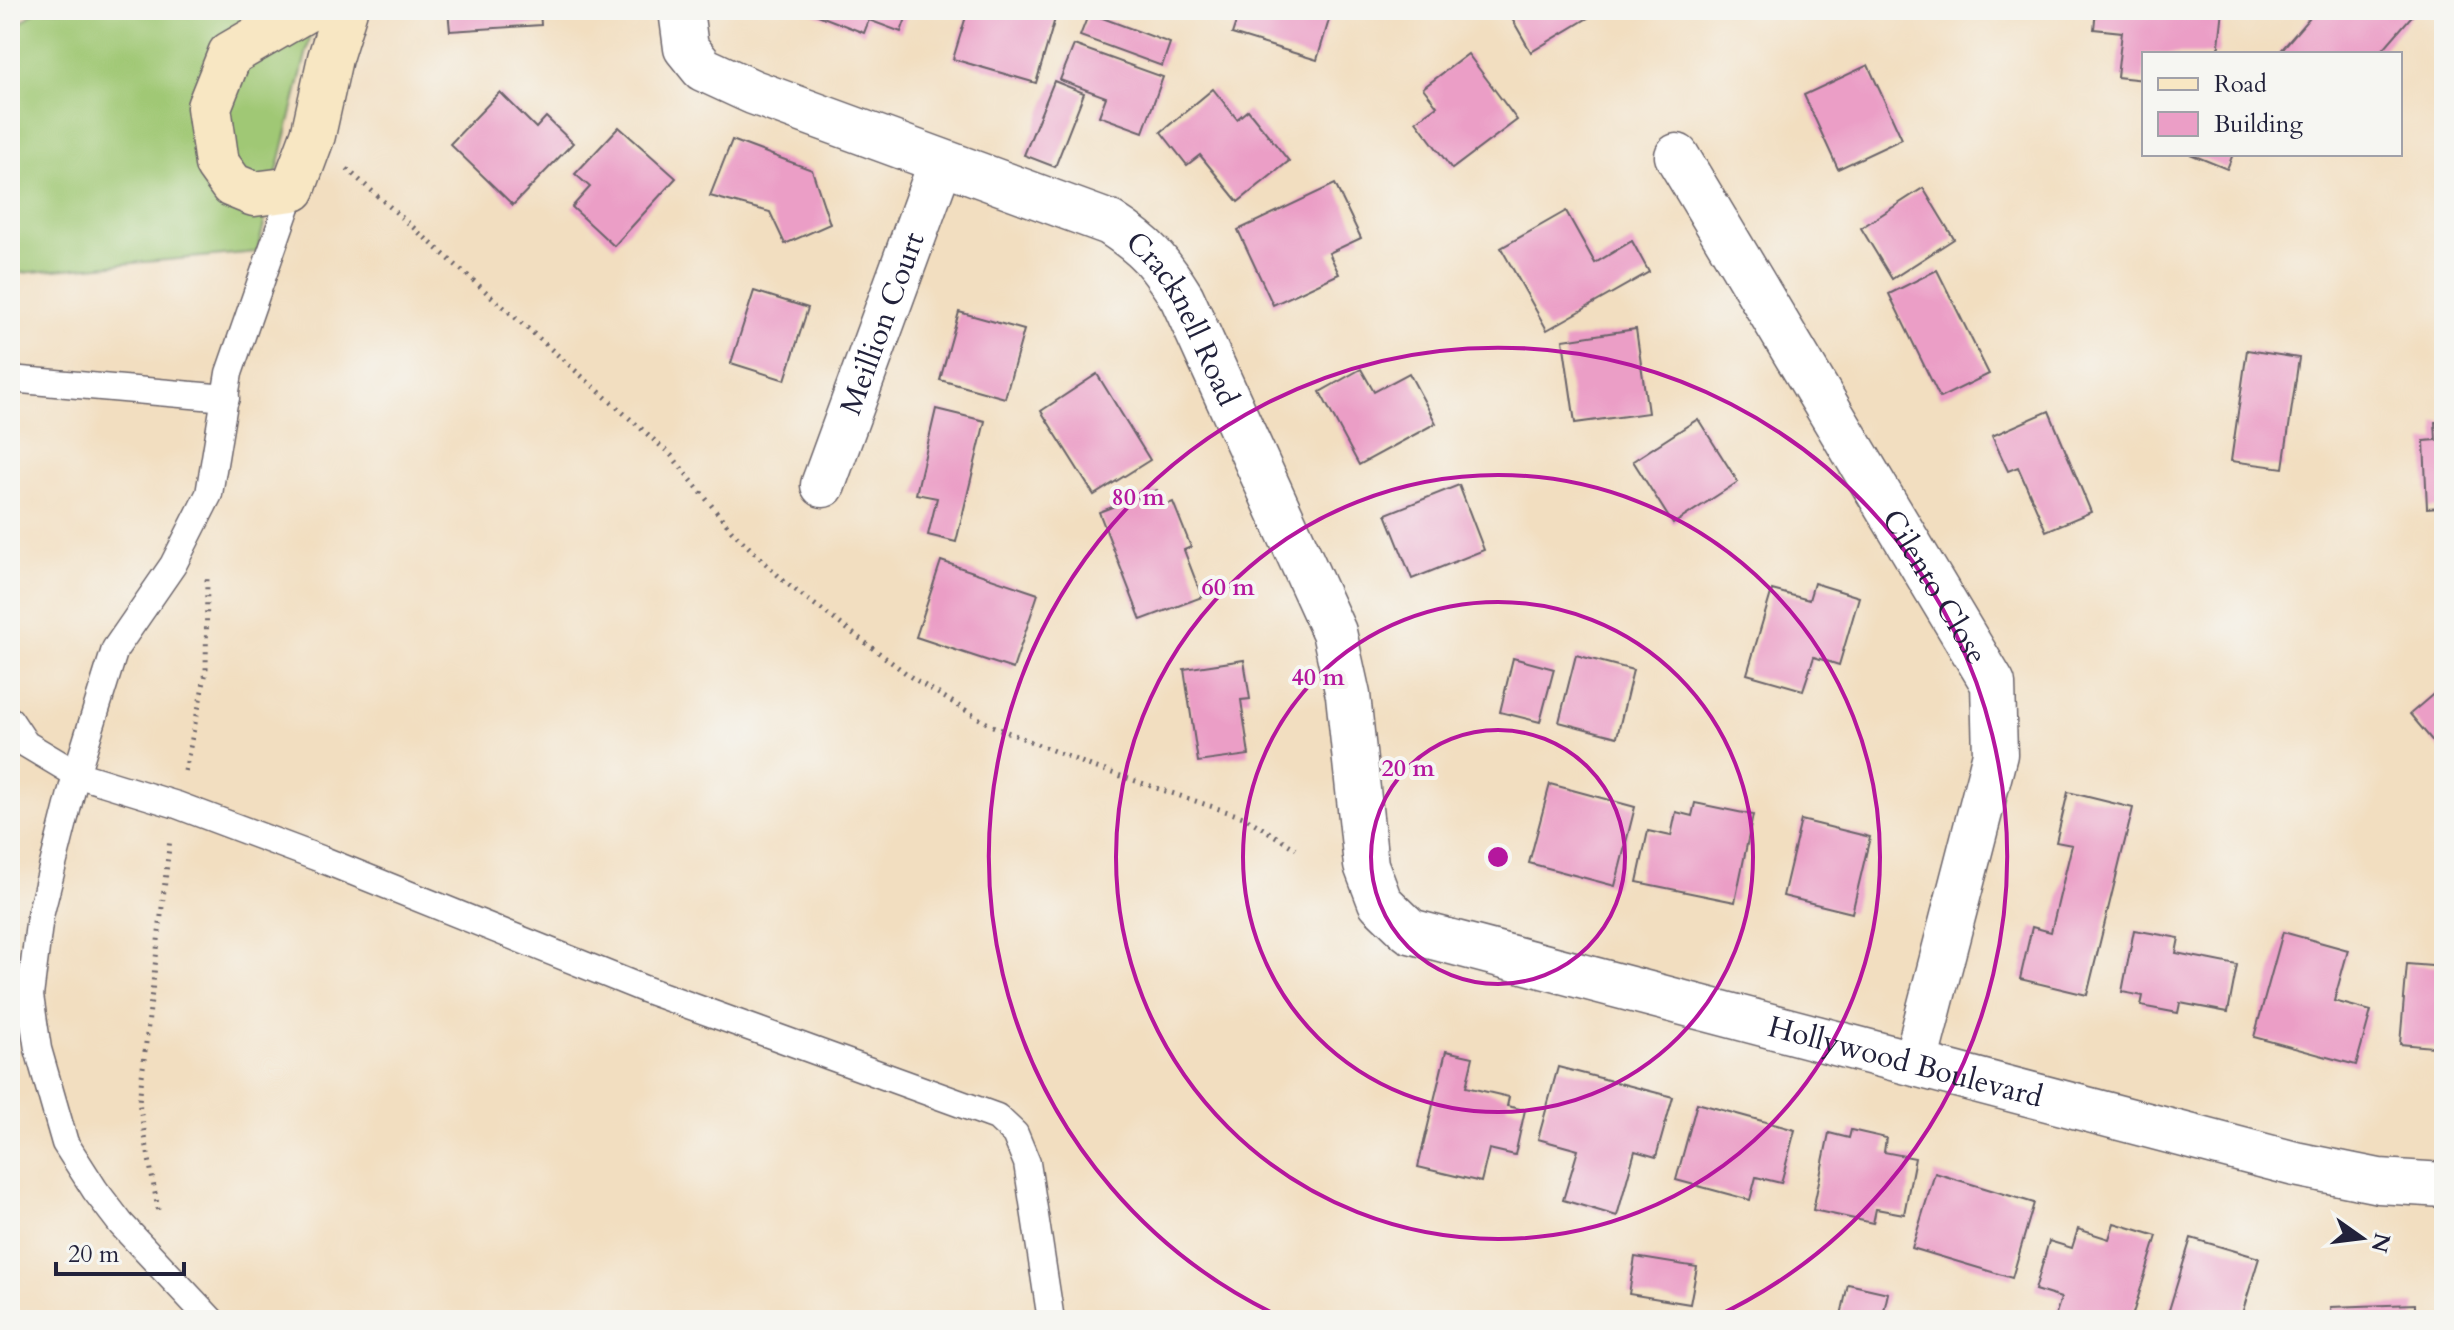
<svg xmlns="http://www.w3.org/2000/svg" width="2454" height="1330" font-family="Cardo,serif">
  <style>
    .grass { fill: #a0c874; stroke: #617558; stroke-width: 2 }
    .building { fill: #eb9ec6 }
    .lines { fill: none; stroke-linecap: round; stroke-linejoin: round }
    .lane-casing { stroke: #6b646a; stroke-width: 29 }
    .street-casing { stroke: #6b646a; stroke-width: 47 }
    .secondary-casing { stroke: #6b646a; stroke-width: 47 }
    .path { stroke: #6b646a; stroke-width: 5; stroke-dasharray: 2 6; stroke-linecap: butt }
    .lane { stroke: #fff; stroke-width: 26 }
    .street { stroke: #fff; stroke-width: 44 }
    .secondary { stroke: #f8e7c3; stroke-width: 44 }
    .ring { fill: none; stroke: #b5179e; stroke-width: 4 }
    .labels { text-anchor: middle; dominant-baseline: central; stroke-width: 8; stroke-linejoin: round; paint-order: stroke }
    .street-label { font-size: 30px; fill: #22223b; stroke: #f6f6f2 }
    .centre { fill: #b5179e; stroke: #f6f6f2; stroke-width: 4 }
    .ring-label { font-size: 24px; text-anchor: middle; font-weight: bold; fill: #b5179e; stroke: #f6f6f2; stroke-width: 8; stroke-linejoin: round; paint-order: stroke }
  </style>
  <rect width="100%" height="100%" fill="#f6f6f2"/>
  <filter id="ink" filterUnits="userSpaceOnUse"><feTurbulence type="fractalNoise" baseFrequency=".0125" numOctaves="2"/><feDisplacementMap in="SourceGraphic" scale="16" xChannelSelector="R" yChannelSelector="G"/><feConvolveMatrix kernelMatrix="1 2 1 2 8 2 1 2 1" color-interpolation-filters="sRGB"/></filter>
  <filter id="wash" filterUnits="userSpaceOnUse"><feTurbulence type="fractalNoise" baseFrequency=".006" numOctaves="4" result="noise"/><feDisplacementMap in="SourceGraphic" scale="32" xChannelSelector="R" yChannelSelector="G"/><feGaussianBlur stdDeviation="1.8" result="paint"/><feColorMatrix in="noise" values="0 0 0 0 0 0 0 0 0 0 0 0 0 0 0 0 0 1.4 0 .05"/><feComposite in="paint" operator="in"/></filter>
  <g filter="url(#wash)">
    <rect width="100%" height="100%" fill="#f2dec0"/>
    <polygon class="grass" points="37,10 317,10 257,252 10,274 10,32"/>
    <g id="blocks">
      <g class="building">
        <polygon points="448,10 540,10 541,25 450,31"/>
        <polygon points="805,10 909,10 901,32 869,20 864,33"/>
        <polygon points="968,10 1057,12 1036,83 953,59"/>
        <polygon points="1240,10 1332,10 1317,60 1232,34"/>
        <polygon points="1507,10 1601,10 1531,52"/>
        <polygon points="2096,10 2223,10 2218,54 2144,54 2144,80 2117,77 2122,32 2094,29"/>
        <polygon points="2316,10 2417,10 2379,54 2278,54"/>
        <polygon points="1089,13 1170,43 1162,66 1080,36"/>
        <polygon points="1074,45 1163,77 1143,132 1099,116 1106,97 1060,80"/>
        <polygon points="1468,54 1517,120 1452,169 1416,121 1437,106 1423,88"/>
        <polygon points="1868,65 1902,139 1838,169 1804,95"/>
        <polygon points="1054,81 1084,93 1055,167 1024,155"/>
        <polygon points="1213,89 1237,119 1248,110 1289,161 1238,202 1200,155 1187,165 1161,132"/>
        <polygon points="500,92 536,128 546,117 573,143 513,205 450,144"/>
        <polygon points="619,127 676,178 614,246 572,207 590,187 575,174"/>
        <polygon points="732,140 812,170 830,224 785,244 770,212 710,196"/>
        <polygon points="2190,154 2233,154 2227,169"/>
        <polygon points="1335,184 1361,238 1329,253 1339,274 1273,305 1238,230"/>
        <polygon points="1923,188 1954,239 1892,279 1861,228"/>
        <polygon points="1566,211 1595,263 1632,241 1649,272 1547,330 1501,248"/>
        <polygon points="1937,270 1989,374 1940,398 1889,294"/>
        <polygon points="754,291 808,308 785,380 731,363"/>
        <polygon points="959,312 1024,330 1005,398 940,380"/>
        <polygon points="1636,329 1648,413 1575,423 1563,340"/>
        <polygon points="2247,350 2299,358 2283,468 2231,461"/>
        <polygon points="1361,369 1374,392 1409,373 1436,423 1359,465 1320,392"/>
        <polygon points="1097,374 1150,460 1094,495 1041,411"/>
        <polygon points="936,409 985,421 956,542 928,535 937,498 916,494"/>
        <polygon points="2049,411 2091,512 2046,531 2018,467 2008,471 1992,436"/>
        <polygon points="1698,419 1738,482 1673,524 1633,461"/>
        <polygon points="2435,422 2444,422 2444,530 2441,530 2440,507 2427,508 2424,441 2436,440"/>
        <polygon points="1459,485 1484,550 1412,579 1386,514"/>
        <polygon points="1157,490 1163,506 1173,502 1191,547 1184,550 1202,597 1141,620 1099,512"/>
        <polygon points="941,561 1038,594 1013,669 916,637"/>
        <polygon points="1814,583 1859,597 1839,665 1814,657 1803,690 1747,674 1772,590 1809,600"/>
        <polygon points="1576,655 1633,670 1617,737 1559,722"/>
        <polygon points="1513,658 1554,669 1540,722 1500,712"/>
        <polygon points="1244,660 1250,699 1241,700 1249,755 1198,762 1184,669"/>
        <polygon points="2444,685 2444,748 2441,751 2410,714"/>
        <polygon points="1550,784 1635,807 1615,886 1529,863"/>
        <polygon points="2068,792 2133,808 2087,995 2020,979 2032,927 2051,932 2072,845 2056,842"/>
        <polygon points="1695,803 1753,815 1735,902 1637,882 1648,831 1671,836 1676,812 1692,816"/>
        <polygon points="1801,820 1870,837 1852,913 1783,896"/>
        <polygon points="2134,930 2179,938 2176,953 2237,965 2228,1012 2180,1003 2178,1013 2141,1006 2143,996 2122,992"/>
        <polygon points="2283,932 2348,950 2334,1001 2371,1011 2356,1065 2254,1037"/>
        <polygon points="2407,964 2444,967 2444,1048 2400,1044"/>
        <polygon points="1446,1051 1473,1057 1466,1087 1509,1097 1507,1106 1525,1110 1515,1155 1489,1149 1481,1182 1418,1167"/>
        <polygon points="1558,1067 1673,1097 1656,1157 1635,1151 1617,1216 1563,1200 1578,1150 1538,1139"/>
        <polygon points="1697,1103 1795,1130 1781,1183 1756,1177 1750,1200 1676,1180"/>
        <polygon points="1851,1130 1886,1138 1884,1152 1915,1158 1904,1214 1876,1209 1873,1223 1813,1210 1829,1133 1849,1138"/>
        <polygon points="1935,1173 2034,1203 2012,1278 1912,1248"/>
        <polygon points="2114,1223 2157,1236 2131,1320 2054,1320 2061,1298 2035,1290 2049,1241 2072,1248 2078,1229 2109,1239"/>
        <polygon points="2191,1238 2259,1258 2240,1320 2166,1320"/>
        <polygon points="1635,1257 1697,1267 1690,1304 1629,1294"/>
        <polygon points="1848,1284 1888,1293 1882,1320 1840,1320"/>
        <polygon points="2415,1304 2415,1320 2332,1320 2331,1307"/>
      </g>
    </g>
  </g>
  <g filter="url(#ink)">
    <use href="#blocks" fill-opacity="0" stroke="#6b646a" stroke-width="2"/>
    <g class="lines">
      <defs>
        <g id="lane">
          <polyline points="10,379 226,398"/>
          <polyline points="10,720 26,744 76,774 177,805 321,859 644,989 997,1117 1015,1134 1027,1163 1051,1320"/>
          <polyline points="211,1320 121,1224 95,1190 65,1143 38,1049 30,996 40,916 76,774 115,649 173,565 209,494 229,373 293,189"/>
        </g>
        <g id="street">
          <path id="s1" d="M681,10L686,48L703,69L753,92L1110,223C1147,247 1159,261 1182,298L1334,632L1348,695L1366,865L1380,902L1410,931L2295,1164L2379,1181L2444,1185"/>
          <path id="s2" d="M1677,156L1993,684L1995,754L1915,1063"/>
          <path id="s3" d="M823,485L941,162"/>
        </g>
        <polyline id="secondary" points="306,10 230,54 209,107 217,164 232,185 254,194 293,189 313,135 330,58 345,10"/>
      </defs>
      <use href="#lane" class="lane-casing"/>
      <use href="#street" class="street-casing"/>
      <use href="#secondary" class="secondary-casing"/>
      <g class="path">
        <polyline points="347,169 671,455 732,531 786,583 911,677 990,725 1091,766 1246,818 1296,849"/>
        <polyline points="185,771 206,672 207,579"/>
        <polyline points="158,1210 139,1102 170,839"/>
      </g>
      <use href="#lane" class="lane"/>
      <use href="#street" class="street"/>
      <use href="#secondary" class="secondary"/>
    </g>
  </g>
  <g class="ring">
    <circle cx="1498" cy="857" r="127"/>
    <circle cx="1498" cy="857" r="255"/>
    <circle cx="1498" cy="857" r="382"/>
    <path d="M1283 1318A509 509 0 1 1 1713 1318"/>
  </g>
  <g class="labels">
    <g class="street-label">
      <text stroke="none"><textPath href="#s1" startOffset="624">Cracknell Road</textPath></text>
      <text stroke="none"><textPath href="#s3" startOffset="172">Meillion Court</textPath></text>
      <text stroke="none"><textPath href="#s2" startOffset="502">Cilento Close</textPath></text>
      <text stroke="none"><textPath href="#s1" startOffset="1802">Hollywood Boulevard</textPath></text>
    </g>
  </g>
  <circle cx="1498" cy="857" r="12" class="centre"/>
  <g class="ring-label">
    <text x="1138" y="505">80 m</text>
    <text x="1228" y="595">60 m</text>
    <text x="1318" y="685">40 m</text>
    <text x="1408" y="776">20 m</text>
  </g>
  <rect width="2454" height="1330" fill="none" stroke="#f6f6f2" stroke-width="40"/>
  <rect x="2142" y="52" width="260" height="104" fill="#f6f6f2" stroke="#a1a1a9" stroke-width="2"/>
  <rect x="2158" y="78" width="40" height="12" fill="#f8e7c3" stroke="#a1a1a9" stroke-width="2"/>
  <text x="2214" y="92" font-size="24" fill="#22223b">Road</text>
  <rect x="2158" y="112" width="40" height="24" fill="#eb9ec6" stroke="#a1a1a9" stroke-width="2"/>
  <text x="2214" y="132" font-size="24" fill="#22223b">Building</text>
  <g transform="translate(2362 1238) rotate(104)" stroke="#f6f6f2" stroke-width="6" paint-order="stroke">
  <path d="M0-6L14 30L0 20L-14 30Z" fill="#22223b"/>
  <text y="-12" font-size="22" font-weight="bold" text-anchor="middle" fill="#22223b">N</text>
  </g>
  <path d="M56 1262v12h128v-12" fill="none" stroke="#22223b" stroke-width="4"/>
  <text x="68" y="1262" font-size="24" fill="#22223b" stroke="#f6f6f2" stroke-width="6" paint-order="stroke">20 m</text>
</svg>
